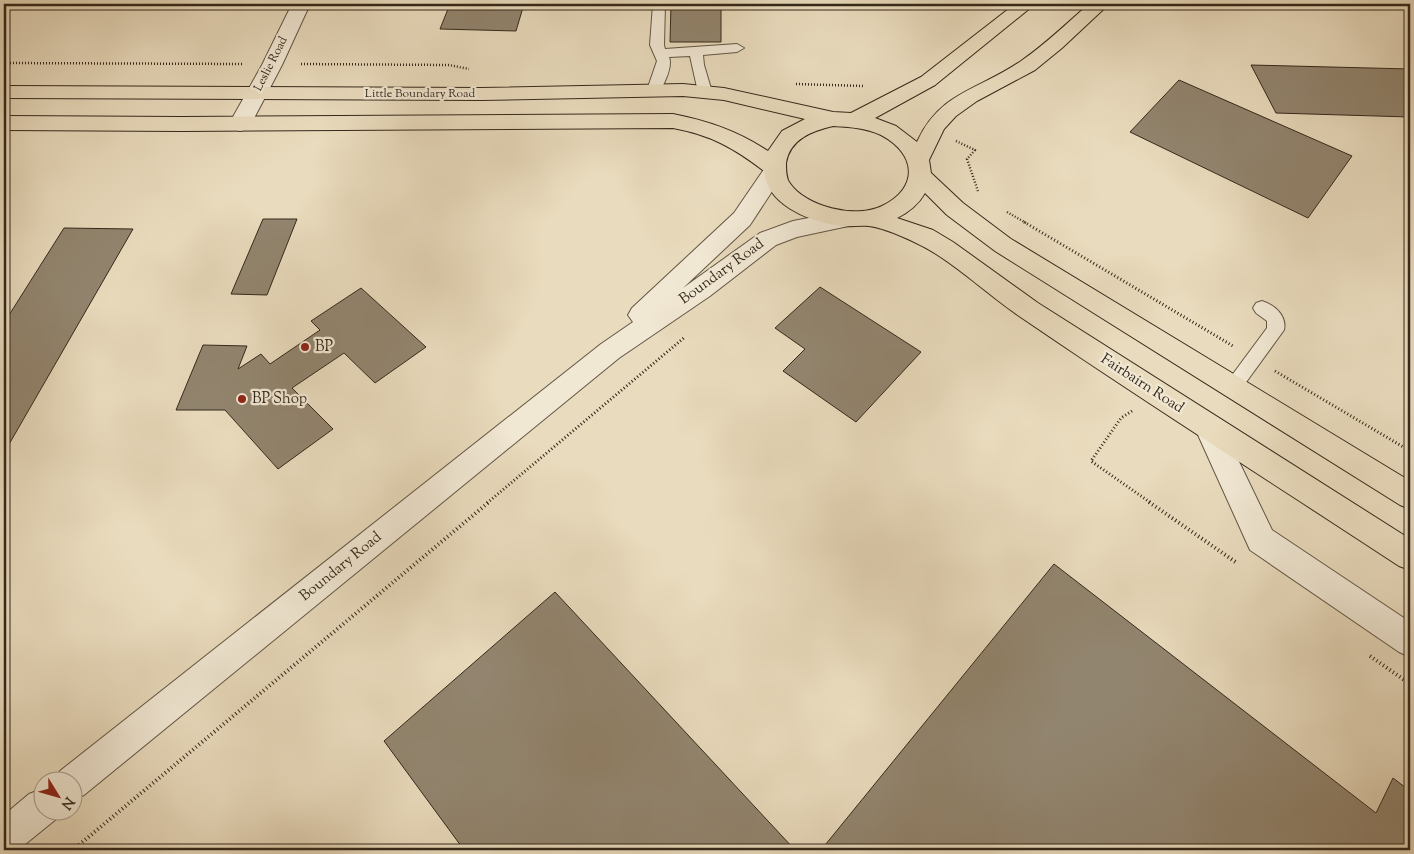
<svg xmlns="http://www.w3.org/2000/svg" width="1414" height="854" font-family="'Sorts Mill Goudy',serif">
  <style>
    .building { fill: #92856f; stroke: #34281b }
    .lines { fill: none; stroke-linecap: round; stroke-linejoin: round }
    .lane-casing { stroke: #615544; stroke-width: 2 }
    .street-casing { stroke: #615544; stroke-width: 2 }
    .primary-casing { stroke: #34281b; stroke-width: 2 }
    .path-far2 { stroke: #34281b; stroke-width: 2.5; stroke-dasharray: 1 2; stroke-linecap: butt }
    .path-far1 { stroke: #34281b; stroke-width: 3; stroke-dasharray: 1 2.5; stroke-linecap: butt }
    .path { stroke: #34281b; stroke-width: 4; stroke-dasharray: 1 3; stroke-linecap: butt }
    .lane { fill: #f1e8d4; fill-rule: evenodd }
    .street { fill: #f1e8d4; fill-rule: evenodd }
    .primary { fill: #e9dbbd; fill-rule: evenodd }
    .poi-dot { fill: #8f2418; stroke: #f1e8d4; stroke-width: 2 }
    .labels { text-anchor: middle; dominant-baseline: central; stroke-width: 4.5; stroke-linejoin: round; paint-order: stroke }
    .far-street-label { font-size: 12px; fill: #34281b; stroke: #f1e8d4 }
    .street-label { font-size: 15px; fill: #34281b; stroke: #f1e8d4 }
    .poi-label { font-size: 15px; fill: #34281b; stroke: #f1e8d4; text-anchor: start }
  </style>
  <rect width="100%" height="100%" fill="#e9dbbd"/>
  <filter id="stains"><feTurbulence type="fractalNoise" baseFrequency=".004" numOctaves="4"/><feColorMatrix values="0 0 0 0 .2 0 0 0 0 .09 0 0 0 0 .02 0 0 0 .5 -.17"/></filter>
  <radialGradient id="worn" r=".72"><stop offset=".6" stop-color="#630" stop-opacity="0"/><stop offset="1" stop-color="#630" stop-opacity=".3"/></radialGradient>
  <g class="building">
    <polygon points="450,4 524,4 516,31 440,29"/>
    <polygon points="671,4 721,4 721,42 670,42"/>
    <polygon points="1251,65 1410,69 1410,117 1276,113"/>
    <polygon points="1179,80 1352,156 1308,218 1130,132"/>
    <polygon points="263,219 297,219 267,295 231,294"/>
    <polygon points="64,228 133,229 4,453 4,323"/>
    <polygon points="820,287 921,352 856,422 783,371 805,349 775,328"/>
    <polygon points="361,288 426,347 375,383 344,353 292,388 333,429 278,469 225,410 176,410 203,345 247,346 238,369 261,354 270,364 320,330 311,321"/>
    <polygon points="1054,564 1376,813 1393,778 1410,791 1410,850 821,850"/>
    <polygon points="555,592 795,850 464,850 384,741"/>
  </g>
  <g class="lines">
    <defs>
      <g id="lane">
        <path d="M653,4H665L664,45L665,49L737,44L744,48L737,52L703,55L704,65L712,92L710,95H700L698,92L690,56L669,57C673,67 664,84 659,93H649L647,90L657,61L650,45Z"/>
        <path d="M1262,301C1275,305 1287,316 1284,330L1239,392L1233,395L1227,392L1224,387L1227,382L1267,328V321L1256,313L1253,308L1256,303Z"/>
      </g>
      <g id="street">
        <polygon points="292,4 310,4 282,65 251,124 247,129 240,131 233,129 229,124 262,65"/>
        <polygon points="775,162 783,165 786,170 750,225 683,288 760,233 793,221 845,211 853,213 857,219 853,225 797,237 776,245 710,296 619,358 84,795 72,800 72,782 55,782 60,771 601,344 633,322 628,315 632,308 734,213 767,165"/>
        <polygon points="1208,414 1218,418 1272,530 1410,622 1410,657 1399,652 1250,550 1194,426 1198,418"/>
        <polygon points="42,789 42,812 58,812 55,820 18,850 4,850 4,815 29,794"/>
      </g>
      <path id="primary" d="M1015,4H1035L935,85L875,118L896,126L917,142C940,91 980,90 1021,61C1046,44 1067,23 1089,4H1109L1062,48L1035,70L977,101L956,116L944,129L929,160L931,173L963,203L1011,239L1410,481V509L1400,505L995,251L947,215L925,193C918,205 909,212 897,218L933,230L953,242L1038,303L1410,539V570L1399,566C1273,483 1146,403 1022,318C992,298 966,273 936,254C921,244 886,228 869,226C857,225 846,228 835,225C806,220 767,204 764,171C734,148 711,135 673,128L182,131L4,130V116L182,117L673,114C708,121 738,131 768,151L782,131L805,119L724,100L683,96L481,100L4,98V86L481,88L683,84L724,88L833,112L851,113L921,77ZM833,126C850,127 866,128 881,135C917,154 919,188 882,206C856,219 805,207 789,182C786,177 786,169 786,163C790,139 812,131 833,126Z"/>
    </defs>
    <use href="#lane" class="lane-casing"/>
    <use href="#street" class="street-casing"/>
    <use href="#primary" class="primary-casing"/>
    <g class="path-far2">
      <polyline points="4,63 242,64"/>
      <polyline points="301,64 449,65 469,69"/>
      <polyline points="796,84 863,86"/>
      <polyline points="956,141 975,150 967,159 978,191"/>
      <polyline points="1007,212 1026,223"/>
    </g>
    <g class="path-far1">
      <polyline points="1024,222 1233,346"/>
      <polyline points="1275,371 1410,451"/>
      <polyline points="1132,411 1121,418 1091,461 1151,503"/>
      <polyline points="487,503 685,337"/>
    </g>
    <g class="path">
      <polyline points="1149,502 1237,563"/>
      <polyline points="1370,656 1410,684"/>
      <polyline points="73,850 489,502"/>
    </g>
    <use href="#lane" class="lane"/>
    <use href="#street" class="street"/>
    <use href="#primary" class="primary"/>
  </g>
  <g class="poi-dot">
    <circle cx="305" cy="347" r="5"/>
    <circle cx="242" cy="399" r="5"/>
  </g>
  <g class="labels">
    <g class="far-street-label">
      <text transform="translate(271 64) rotate(-63)">Leslie Road</text>
      <text x="420" y="94">Little Boundary Road</text>
    </g>
    <g class="street-label">
      <text transform="translate(722 272) rotate(-36)">Boundary Road</text>
      <text transform="translate(1142 384) rotate(33)">Fairbairn Road</text>
      <text transform="translate(341 567) rotate(-39)">Boundary Road</text>
    </g>
    <g class="poi-label">
      <text x="315" y="347">BP</text>
      <text x="252" y="399">BP Shop</text>
    </g>
  </g>
  <rect width="1414" height="854" fill="none" stroke="#e9dbbd" stroke-width="20"/>
  <rect x="5" y="5" width="1404" height="844" fill="none" stroke="#34281b" stroke-width="2.5"/>
  <rect x="10" y="10" width="1394" height="834" fill="none" stroke="#34281b"/>
  <g transform="translate(58 796) rotate(127)"><circle r="24" fill="#f1e8d4" stroke="#a59b8a"/>
  <path d="M0-4L9 19L0 12L-9 19Z" fill="#8f2418"/>
  <text y="-8" font-size="14" font-weight="bold" text-anchor="middle" fill="#34281b">N</text>
  </g>
  <rect width="100%" height="100%" filter="url(#stains)"/>
  <rect width="100%" height="100%" fill="url(#worn)"/>
</svg>
